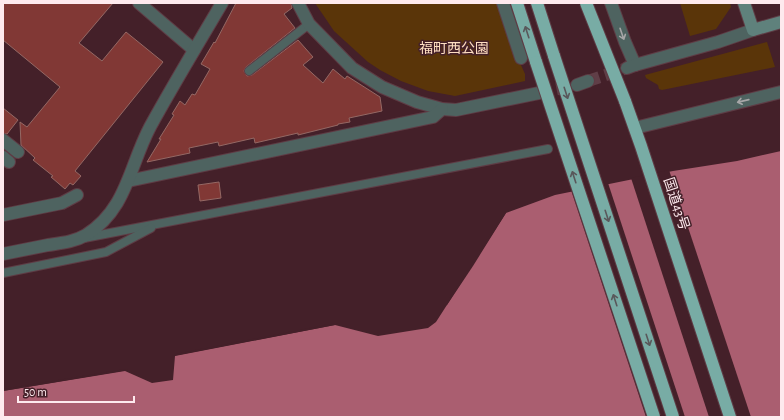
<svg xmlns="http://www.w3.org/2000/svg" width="784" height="420" font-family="'Alegreya Sans','Noto Sans JP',sans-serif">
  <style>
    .green { fill: #5a3509 }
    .water { fill: #aa5e70 }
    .pier { fill: #442029 }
    .building { fill: #813835; stroke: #946864 }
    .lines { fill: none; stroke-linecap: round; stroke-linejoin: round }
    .street-tunnel { stroke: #603e47; stroke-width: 12; stroke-dasharray: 12 6; stroke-linecap: butt }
    .lane-casing { stroke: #5e3c45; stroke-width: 10 }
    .street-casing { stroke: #5e3c45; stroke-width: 14 }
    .secondary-casing { stroke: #5e3c45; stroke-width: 14 }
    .highway-casing { stroke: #5e3c45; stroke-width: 14 }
    .lane { stroke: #4e6360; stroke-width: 8 }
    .street { stroke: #4e6360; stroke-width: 12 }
    .secondary { stroke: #5f817c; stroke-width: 12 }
    .highway { stroke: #78aca5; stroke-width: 12 }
    .highway-bridge-casing { stroke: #5e3c45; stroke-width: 14; stroke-linecap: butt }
    .highway-bridge { stroke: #78aca5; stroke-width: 12 }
    .oneway { stroke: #59585b }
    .oneway2 { stroke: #a6a6a7 }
    .labels { text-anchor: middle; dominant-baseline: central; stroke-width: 3; stroke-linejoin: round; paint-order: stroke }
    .park-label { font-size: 14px; fill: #fedec1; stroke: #442029 }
    .street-label { font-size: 14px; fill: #feeaee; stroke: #442029 }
  </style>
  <rect width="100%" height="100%" fill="#442029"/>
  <g class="green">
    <polygon points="315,3 499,3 516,54 525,74 525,81 455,96 428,91 401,81 380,70 368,62 334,31"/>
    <polygon points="680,3 730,3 731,7 716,29 690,36"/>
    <polygon points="767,42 775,67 662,90 659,89 658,85 646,78 645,75"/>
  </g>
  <polygon class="water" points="781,151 781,417 3,417 3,391 125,371 152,383 173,380 175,356 335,325 378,336 428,328 436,322 506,213 555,195 673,171 737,161"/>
  <g class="pier">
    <polygon points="669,170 751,417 709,417 631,178"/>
    <polygon points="608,183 685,417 646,417 571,190"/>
    <polygon points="504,212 506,213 473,266 447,305 444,306"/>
    <polygon points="335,323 338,323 335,325 173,356 175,354"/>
    <polygon points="125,369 128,370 3,391 3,389"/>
  </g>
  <g class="building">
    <polygon points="3,3 113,3 79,43 102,61 126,32 163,62 75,171 81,176 73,185 70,183 65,189 51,177 53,176 33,160 35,158 21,145 20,122 27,127 60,87 3,40"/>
    <polygon points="236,3 291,3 292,8 284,14 295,28 246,67 244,71 247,76 252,75 298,40 313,57 303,65 323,83 333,69 345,79 347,76 380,97 382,111 349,118 350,122 338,124 338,125 298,135 298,133 255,143 254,138 219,146 218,142 189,148 190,153 147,162 161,139 159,139 174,115 172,114 180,101 185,105 192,94 195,95 210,69 201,64 214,42 215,43"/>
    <polygon points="3,108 18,120 7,134 3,133"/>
    <polygon points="219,182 221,198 200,201 198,185"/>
  </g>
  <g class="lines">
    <g class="street-tunnel">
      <polyline points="588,81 627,68"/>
      <polyline points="539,93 577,85"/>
    </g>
    <defs>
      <g id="lane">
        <polyline points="249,71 309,24"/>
        <polyline points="84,238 548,149"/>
        <polyline points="3,273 106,252 151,228"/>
      </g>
      <g id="street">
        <polyline points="139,3 194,50"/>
        <polyline points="298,3 309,24 352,68 382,87 417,102 442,109 456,110 539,93"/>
        <polyline points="503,3 521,58"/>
        <polyline points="611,3 625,42 635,65"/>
        <polyline points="627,68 635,65 718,42 753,30"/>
        <polyline points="577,85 588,81"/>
        <polyline points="635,128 781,92"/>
        <polyline points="3,140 18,152"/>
        <polyline points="3,157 9,162"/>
        <polyline points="128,181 433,117 442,109"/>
        <polyline points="3,215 62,203 77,195"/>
        <path d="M3,254C18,251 33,248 48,245C61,243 74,242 86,235C127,209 129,167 150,127C173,85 198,44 222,3"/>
      </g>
      <polyline id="secondary" points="744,3 753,30 781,22"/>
      <g id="highway">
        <polyline points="517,3 536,62"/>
        <polyline points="537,3 554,56"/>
        <polyline points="625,101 641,146 730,417"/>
      </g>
    </defs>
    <use href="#lane" class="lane-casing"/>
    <use href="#street" class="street-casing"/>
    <use href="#secondary" class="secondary-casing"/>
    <use href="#highway" class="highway-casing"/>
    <use href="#lane" class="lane"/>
    <use href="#street" class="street"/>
    <use href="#secondary" class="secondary"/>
    <use href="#highway" class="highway"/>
    <defs>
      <g id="highway-bridge">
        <polyline points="586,3 625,101"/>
        <polyline points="554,56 673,417"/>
        <polyline points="536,62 654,417"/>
      </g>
    </defs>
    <use href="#highway-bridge" class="highway-bridge-casing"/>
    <use href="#highway-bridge" class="highway-bridge"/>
  </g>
  <defs><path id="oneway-shaft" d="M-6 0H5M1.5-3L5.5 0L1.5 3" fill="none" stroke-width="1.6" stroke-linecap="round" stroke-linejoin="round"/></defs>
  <g class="oneway">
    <use href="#oneway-shaft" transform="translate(527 32) rotate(-108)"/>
    <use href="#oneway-shaft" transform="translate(566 93) rotate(72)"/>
    <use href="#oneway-shaft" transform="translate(574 177) rotate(-108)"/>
    <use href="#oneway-shaft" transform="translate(607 216) rotate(72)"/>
    <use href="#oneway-shaft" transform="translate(615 300) rotate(-108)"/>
    <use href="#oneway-shaft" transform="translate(648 340) rotate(72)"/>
  </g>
  <g class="oneway2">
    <use href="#oneway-shaft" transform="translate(622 34) rotate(71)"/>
    <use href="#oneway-shaft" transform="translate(743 101) rotate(167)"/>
  </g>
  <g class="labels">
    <g class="park-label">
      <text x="454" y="49">福町西公園</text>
    </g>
    <g class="street-label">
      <text transform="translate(676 204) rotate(72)">国道43号</text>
    </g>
  </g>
  <rect width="784" height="420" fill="none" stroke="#feeaee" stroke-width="8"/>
  <path d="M18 396v6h116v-6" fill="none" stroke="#feeaee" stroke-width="2"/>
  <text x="24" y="396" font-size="12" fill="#feeaee" stroke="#442029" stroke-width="3" paint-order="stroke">50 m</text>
</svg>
